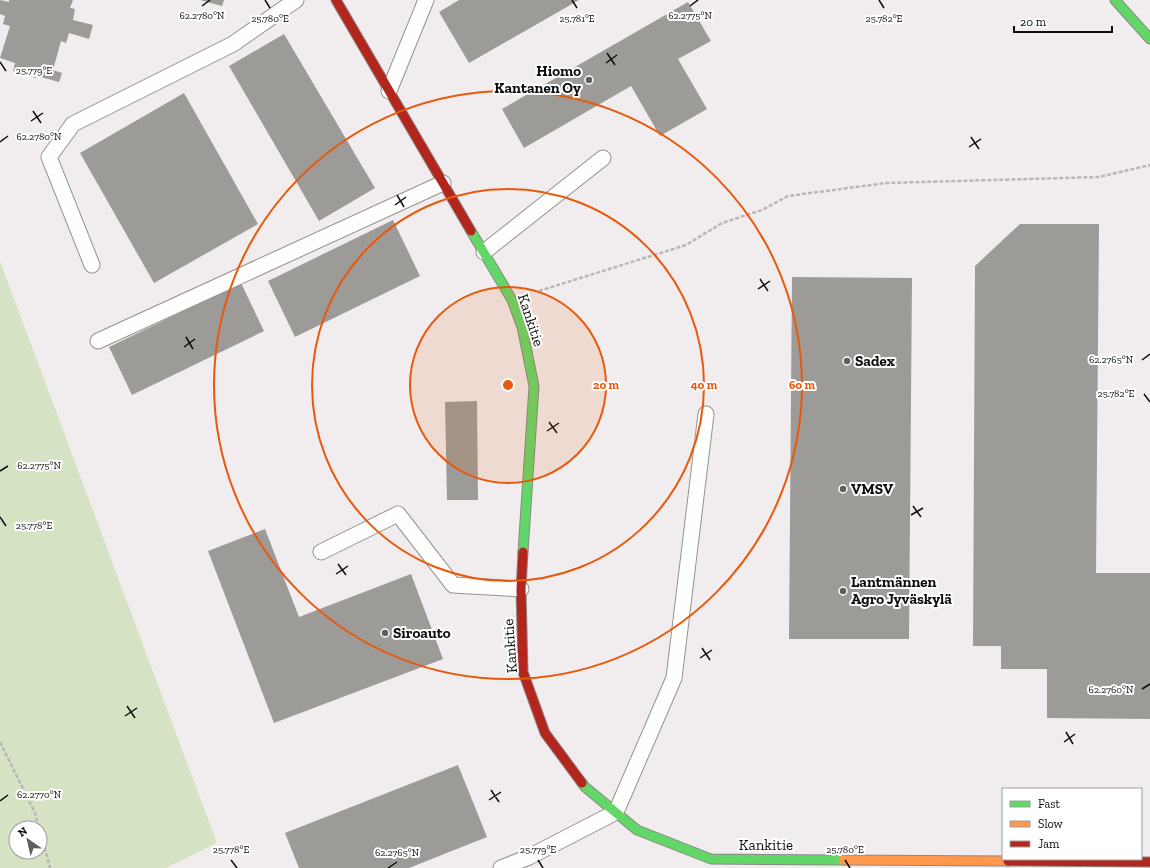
<svg xmlns="http://www.w3.org/2000/svg" width="1150" height="868" font-family="'Zilla Slab',serif">
  <style>
    .industrial { fill: #f1ecee; fill-rule: evenodd }
    .forest { fill: #d5e3c4; fill-rule: evenodd }
    .building { fill: #9d9b98 }
    .lines { fill: none; stroke-linecap: round; stroke-linejoin: round }
    .lane-casing { stroke: #949390; stroke-width: 17 }
    .fast-casing { stroke: #8a8987; stroke-width: 11 }
    .slow-casing { stroke: #8a8987; stroke-width: 11 }
    .jam-casing { stroke: #8a8987; stroke-width: 11 }
    .path { stroke: #b8b7b6; stroke-width: 2.5; stroke-dasharray: 4 2; stroke-linecap: butt }
    .lane { stroke: #fefefd; stroke-width: 15 }
    .fast { stroke: #63d668; stroke-width: 9 }
    .slow { stroke: #ff974d; stroke-width: 9 }
    .jam { stroke: #b3261e; stroke-width: 9 }
    .ticks { fill: none; stroke: #0d0d0d; stroke-width: 1.5 }
    .ring { fill: none; stroke: #e8590c; stroke-width: 2 }
    .poi-dot { fill: #605f5d; stroke: #fff; stroke-width: 1.5 }
    .labels { text-anchor: middle; dominant-baseline: central; stroke-width: 4; stroke-linejoin: round; paint-order: stroke }
    .poi-label { font-size: 15px; font-weight: bold; fill: #0d0d0d; stroke: #fff; text-anchor: start }
    .street-label { font-size: 15px; fill: #0d0d0d; stroke: #fff }
    .ticks-label { font-size: 10px; text-anchor: middle; fill: #0d0d0d; stroke: #fff; stroke-width: 4; stroke-linejoin: round; paint-order: stroke }
    .centre { fill: #e8590c; stroke: #fff; stroke-width: 2 }
    .ring-label { font-size: 12px; text-anchor: middle; font-weight: bold; fill: #e8590c; stroke: #fff; stroke-width: 4; stroke-linejoin: round; paint-order: stroke }
  </style>
  <rect width="100%" height="100%" fill="#faf8f2"/>
  <path class="industrial" d="M0,0H1150V868H166L217,843L0,261ZM1003,789H1141V859H1003Z"/>
  <path class="forest" d="M0,261L217,843L166,868H0ZM16,828H40V852H16Z"/>
  <g class="building">
    <polygon points="0,0 9,2 9,0 73,0 70,8 75,9 73,20 93,25 89,39 69,33 66,43 61,41 53,70 62,73 59,82 37,76 36,78 13,71 15,63 0,58 10,26 3,24 5,16 0,14"/>
    <polygon points="200,0 224,0 222,6"/>
    <polygon points="459,0 579,0 469,63 439,12"/>
    <polygon points="688,2 711,41 678,59 707,109 660,136 631,86 524,148 502,109"/>
    <polygon points="284,34 375,188 319,221 229,66"/>
    <polygon points="184,93 258,224 154,283 80,153"/>
    <polygon points="393,220 420,276 295,337 268,281"/>
    <polygon points="1020,224 1099,224 1096,573 1150,573 1150,719 1047,718 1047,669 1001,669 1001,646 973,646 975,266"/>
    <polygon points="792,277 912,278 909,639 789,639"/>
    <polygon points="241,283 264,331 132,395 109,347"/>
    <polygon points="477,401 478,500 447,500 445,402"/>
    <polygon points="265,529 299,617 411,574 443,659 274,723 208,551"/>
    <polygon points="458,765 487,837 409,868 299,868 285,833"/>
  </g>
  <g class="lines">
    <defs>
      <g id="lane">
        <polyline points="389,91 426,0"/>
        <polyline points="484,252 603,158"/>
        <polyline points="92,265 49,157 73,124 233,44 296,0"/>
        <polyline points="98,341 443,183"/>
        <polyline points="321,552 398,514 453,585 521,589"/>
        <polyline points="501,868 529,857 616,812 674,678 706,414"/>
      </g>
      <g id="fast">
        <polyline points="1115,0 1150,39"/>
        <polyline points="471,231 512,300 522,327 534,386 523,552"/>
        <polyline points="582,783 585,787 637,830 711,859 843,860"/>
      </g>
      <polyline id="slow" points="843,860 1008,861"/>
      <g id="jam">
        <polyline points="336,0 471,231"/>
        <polyline points="523,552 521,589 523,672 545,733 582,783"/>
        <polyline points="1008,861 1150,862"/>
      </g>
    </defs>
    <use href="#lane" class="lane-casing"/>
    <use href="#fast" class="fast-casing"/>
    <use href="#slow" class="slow-casing"/>
    <use href="#jam" class="jam-casing"/>
    <g class="path">
      <polyline points="539,291 686,245 722,223 762,210 788,196 886,183 1099,177 1150,165"/>
      <polyline points="0,742 35,813 39,828"/>
      <polyline points="40,830 50,868"/>
    </g>
    <use href="#lane" class="lane"/>
    <use href="#fast" class="fast"/>
    <use href="#slow" class="slow"/>
    <use href="#jam" class="jam"/>
  </g>
  <path class="ticks" d="M265,0L270,8M572,0L577,8M879,0L884,8M202,6L210,0M690,6L698,0M607,53L615,65M0,62L6,71M606,63L617,55M33,111L41,123M31,121L43,113M971,137L979,149M0,142L8,136M969,147L981,139M397,195L404,207M395,205L406,197M760,279L768,291M758,289L770,281M186,337L193,349M184,347L195,339M1142,360L1150,354M1144,394L1150,402M549,422L557,433M547,431L559,423M0,471L8,466M913,506L921,517M911,515L923,508M0,517L6,526M338,564L346,575M336,574L348,566M702,648L710,660M700,658L712,650M1142,689L1150,684M127,706L135,718M125,716L137,708M1066,732L1073,744M1064,742L1075,734M491,790L499,802M489,800L501,792M0,801L8,795M231,860L237,868M538,860L543,868M845,860L850,868M388,868L397,862"/>
  <circle cx="508" cy="385" r="98" fill="#e8590c" fill-opacity=".12"/>
  <g class="ring">
    <circle cx="508" cy="385" r="98"/>
    <circle cx="508" cy="385" r="196"/>
    <circle cx="508" cy="385" r="294"/>
  </g>
  <g class="poi-dot">
    <circle cx="589" cy="80" r="4"/>
    <circle cx="847" cy="361" r="4"/>
    <circle cx="843" cy="489" r="4"/>
    <circle cx="843" cy="591" r="4"/>
    <circle cx="385" cy="633" r="4"/>
  </g>
  <g class="labels">
    <g class="poi-label">
      <text x="581" y="71" text-anchor="end">Hiomo<tspan x="581" dy="17">Kantanen Oy</tspan></text>
      <text x="855" y="361">Sadex</text>
      <text x="851" y="489">VMSV</text>
      <text x="851" y="582">Lantmännen<tspan x="851" dy="17">Agro Jyväskylä</tspan></text>
      <text x="393" y="633">Siroauto</text>
    </g>
    <g class="street-label">
      <text transform="translate(531 320) rotate(72)">Kankitie</text>
      <text transform="translate(510 646) rotate(-94)">Kankitie</text>
      <text x="766" y="845">Kankitie</text>
    </g>
  </g>
  <g class="ticks-label">
    <text x="202" y="19">62.2780°N</text>
    <text x="690" y="19">62.2775°N</text>
    <text x="270" y="22">25.780°E</text>
    <text x="577" y="22">25.781°E</text>
    <text x="884" y="22">25.782°E</text>
    <text x="34" y="74">25.779°E</text>
    <text x="39" y="140">62.2780°N</text>
    <text x="1111" y="363">62.2765°N</text>
    <text x="1116" y="397">25.782°E</text>
    <text x="39" y="469">62.2775°N</text>
    <text x="34" y="529">25.778°E</text>
    <text x="1111" y="693">62.2760°N</text>
    <text x="39" y="798">62.2770°N</text>
    <text x="231" y="853">25.778°E</text>
    <text x="538" y="853">25.779°E</text>
    <text x="845" y="853">25.780°E</text>
    <text x="397" y="856">62.2765°N</text>
  </g>
  <circle cx="508" cy="385" r="6" class="centre"/>
  <g class="ring-label">
    <text x="606" y="389">20 m</text>
    <text x="704" y="389">40 m</text>
    <text x="802" y="389">60 m</text>
  </g>
  <rect x="1002" y="788" width="140" height="72" fill="#ffffff" stroke="#9e9e9e"/>
  <rect x="1010" y="801" width="20" height="6" fill="#63d668" stroke="#9e9e9e"/>
  <text x="1038" y="808" font-size="12" fill="#0d0d0d">Fast</text>
  <rect x="1010" y="821" width="20" height="6" fill="#ff974d" stroke="#9e9e9e"/>
  <text x="1038" y="828" font-size="12" fill="#0d0d0d">Slow</text>
  <rect x="1010" y="841" width="20" height="6" fill="#b3261e" stroke="#9e9e9e"/>
  <text x="1038" y="848" font-size="12" fill="#0d0d0d">Jam</text>
  <g transform="translate(28 840) rotate(326)"><circle r="19" fill="#ffffff" stroke="#9e9e9e"/>
  <path d="M0-3L7 15L0 10L-7 15Z" fill="#605f5d"/>
  <text y="-6" font-size="11" font-weight="bold" text-anchor="middle" fill="#0d0d0d">N</text>
  </g>
  <path d="M1014 26v6h98v-6" fill="none" stroke="#0d0d0d" stroke-width="2"/>
  <text x="1020" y="26" font-size="12" fill="#0d0d0d" stroke="#ffffff" stroke-width="3" paint-order="stroke">20 m</text>
</svg>
